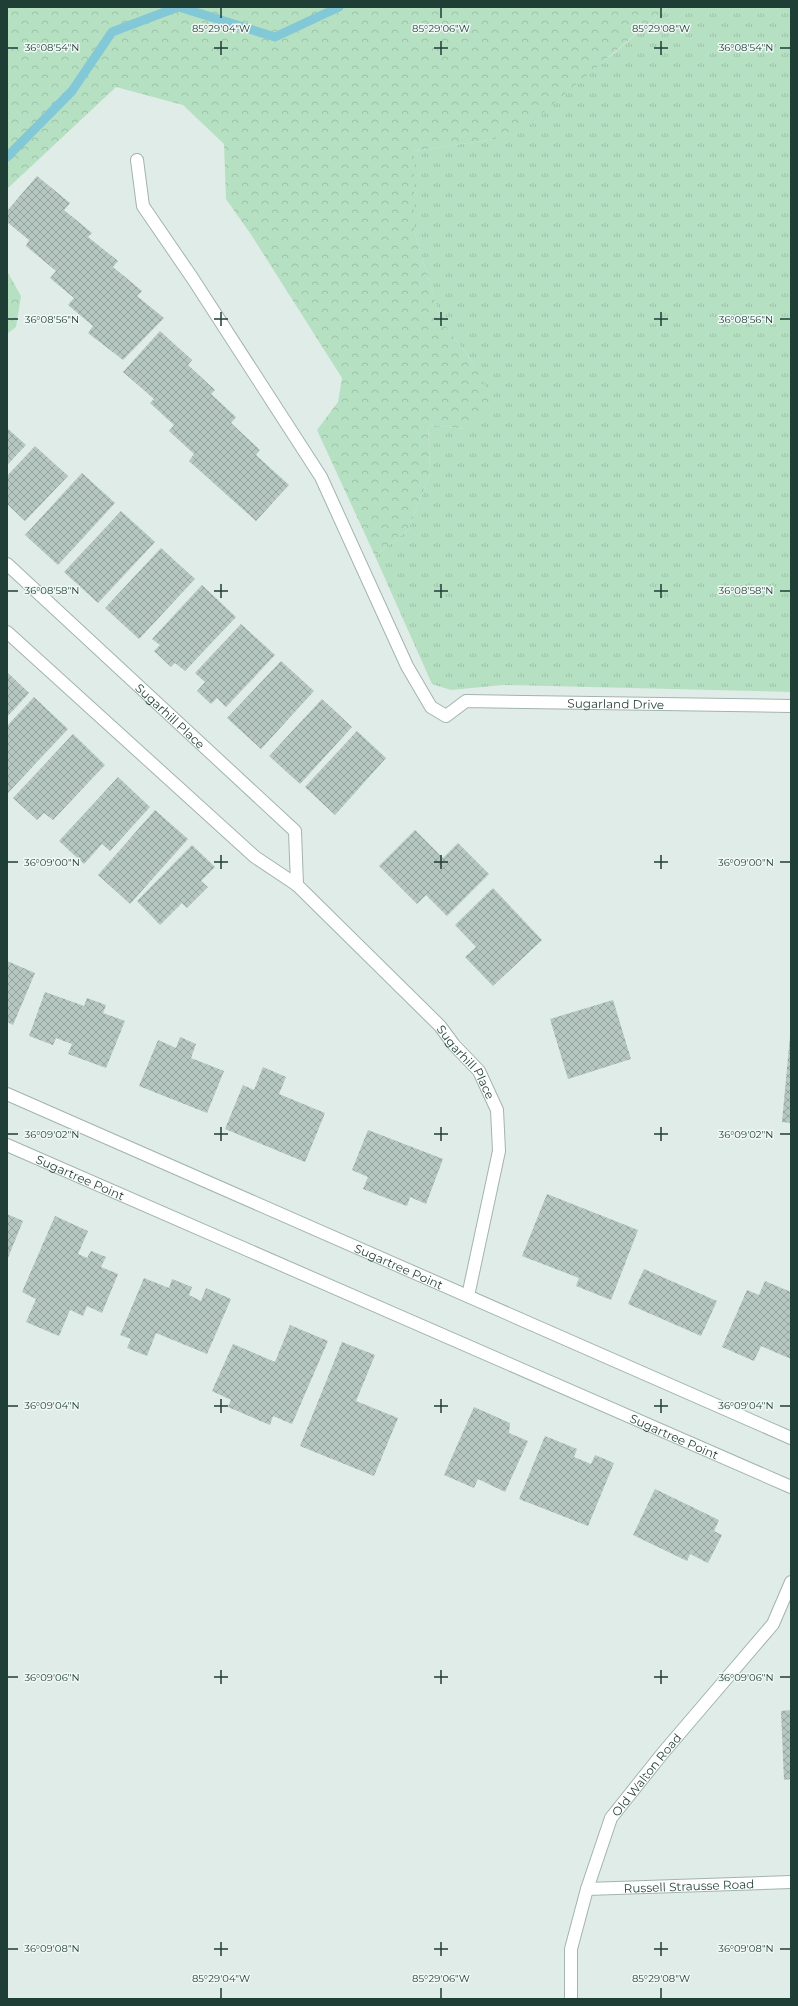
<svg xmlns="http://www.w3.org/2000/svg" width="798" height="2006" font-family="Montserrat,sans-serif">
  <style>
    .grass { fill: url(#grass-tufts) }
    .forest { fill: url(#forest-crowns) }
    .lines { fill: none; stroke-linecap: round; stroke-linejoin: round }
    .stream { stroke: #82c8d7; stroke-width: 9 }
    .building { fill: url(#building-cross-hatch) }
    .minor-casing { stroke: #a2b4ae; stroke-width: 14 }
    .minor { stroke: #fff; stroke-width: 12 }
    .ticks { fill: none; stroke: #1f3e36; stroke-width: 1.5 }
    .labels { text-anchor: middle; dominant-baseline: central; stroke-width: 3; stroke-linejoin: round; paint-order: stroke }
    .street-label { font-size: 12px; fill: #1f3e36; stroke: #f0f8f5 }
    .ticks-label { font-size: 10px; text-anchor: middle; fill: #1f3e36; stroke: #f0f8f5; stroke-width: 3; stroke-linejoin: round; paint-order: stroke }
  </style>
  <defs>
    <pattern id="grass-tufts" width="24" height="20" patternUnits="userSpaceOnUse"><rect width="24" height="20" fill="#b6e0c2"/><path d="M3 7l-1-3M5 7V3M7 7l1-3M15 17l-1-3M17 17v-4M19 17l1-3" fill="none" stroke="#9cc1a7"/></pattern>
    <pattern id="forest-crowns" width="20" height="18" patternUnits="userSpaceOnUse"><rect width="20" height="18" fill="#b6e0c2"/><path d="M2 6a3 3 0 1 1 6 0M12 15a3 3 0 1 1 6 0" fill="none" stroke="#9cc1a7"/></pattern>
    <pattern id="building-cross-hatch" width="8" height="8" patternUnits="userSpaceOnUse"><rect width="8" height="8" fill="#b5c7c0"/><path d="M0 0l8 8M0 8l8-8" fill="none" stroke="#93a39d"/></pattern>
  </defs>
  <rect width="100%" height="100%" fill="#e0ece7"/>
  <polygon class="grass" points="668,7 791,7 791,692 503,685 451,690 432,684 375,556 408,530 430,474 428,425 467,429 475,365 441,320 414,231 414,151 495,139 612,55"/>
  <g class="forest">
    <polygon points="7,7 668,7 534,120 495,139 414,151 414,231 441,320 475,365 494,403 467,429 428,425 430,474 408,530 375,556 317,430 338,402 342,378 252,236 226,199 224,144 183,105 116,87 7,189"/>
    <polygon points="7,271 21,296 16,327 7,334"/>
  </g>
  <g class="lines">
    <g class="stream">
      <polyline points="179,7 275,37 339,7"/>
      <polyline points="7,157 72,91 112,32 178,7"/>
    </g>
  </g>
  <g class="building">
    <polygon points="37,176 70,203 64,210 92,233 88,237 118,261 113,267 142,291 137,296 164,318 123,360 88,333 93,326 68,305 74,298 50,278 56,271 26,246 29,240 7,222 7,211"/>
    <polygon points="160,331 192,360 188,365 215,390 211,394 236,417 231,423 260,450 256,455 289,485 256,521 189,461 194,454 169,431 174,425 150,403 154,399 123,372"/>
    <polygon points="7,428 26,445 7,465"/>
    <polygon points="35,446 68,476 25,521 7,504 7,476"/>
    <polygon points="82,473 115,503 58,565 25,535"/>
    <polygon points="121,511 155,542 98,603 64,572"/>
    <polygon points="161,548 195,579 139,639 105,608"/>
    <polygon points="202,585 236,617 185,671 175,663 171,667 154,651 160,645 152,639"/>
    <polygon points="241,624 275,655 226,707 217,698 211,704 197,691 205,682 195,673"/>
    <polygon points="281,661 314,691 261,749 227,718"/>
    <polygon points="7,672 29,693 7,717"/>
    <polygon points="34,697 68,729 7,794 7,726"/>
    <polygon points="322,699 352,727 300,784 269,756"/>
    <polygon points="357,731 386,758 335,815 305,787"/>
    <polygon points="73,734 105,765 53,820 44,813 37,820 13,798"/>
    <polygon points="118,777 150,807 110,851 102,844 84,864 59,841"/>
    <polygon points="155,810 188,839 130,904 98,875"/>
    <polygon points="415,830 443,858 458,843 489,874 447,916 426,895 417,904 379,866"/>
    <polygon points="192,845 215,867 201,881 208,887 187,908 182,903 160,925 137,901"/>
    <polygon points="493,888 542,940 493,986 465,957 476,947 455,925"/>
    <polygon points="7,961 35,973 13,1025 7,1022"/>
    <polygon points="45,992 84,1006 87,998 106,1005 103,1013 125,1021 106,1068 68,1054 72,1044 56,1038 53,1045 29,1036"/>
    <polygon points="613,1000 631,1059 568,1079 550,1019"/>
    <polygon points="790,1036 791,1036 791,1123 782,1122"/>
    <polygon points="180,1037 196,1044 191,1058 224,1071 207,1113 139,1086 158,1040 176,1048"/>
    <polygon points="263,1067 286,1077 279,1094 325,1113 305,1162 225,1129 243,1085 254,1090"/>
    <polygon points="368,1130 443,1159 426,1204 410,1197 407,1206 363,1189 368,1177 352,1170"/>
    <polygon points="547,1194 638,1230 611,1300 576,1286 579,1278 522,1256"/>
    <polygon points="7,1214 23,1221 7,1260"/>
    <polygon points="55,1216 88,1231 78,1254 87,1258 91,1251 106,1257 101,1267 118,1274 102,1313 87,1306 83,1316 70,1310 59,1336 26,1322 36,1299 22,1292"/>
    <polygon points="644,1269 717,1301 701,1336 628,1304"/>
    <polygon points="144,1278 169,1288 172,1279 192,1287 189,1295 201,1301 206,1288 231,1299 207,1354 156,1333 147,1356 127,1348 131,1339 120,1335"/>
    <polygon points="765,1281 791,1292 791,1359 761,1346 754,1361 722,1347 747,1290 759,1295"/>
    <polygon points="290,1325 328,1341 292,1424 273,1416 270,1425 228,1407 231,1400 212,1391 233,1344 275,1362"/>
    <polygon points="342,1342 375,1355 356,1401 398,1418 374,1476 300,1446"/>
    <polygon points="474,1407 510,1423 509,1433 528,1441 505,1492 478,1479 474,1488 444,1475"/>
    <polygon points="545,1436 577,1449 574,1457 591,1464 595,1455 614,1463 588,1526 519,1499"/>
    <polygon points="655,1489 719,1520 714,1531 722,1535 708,1563 690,1554 687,1561 633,1535"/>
    <polygon points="791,1710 791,1779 784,1780 781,1711"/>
  </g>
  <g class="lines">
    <defs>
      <g id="minor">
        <path id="s1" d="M137,160L143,206L193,279L321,477L407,666L431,707L446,716L466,701L791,706"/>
        <path id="s2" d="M7,564L295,831L297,885"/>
        <path id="s3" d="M7,632L255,857L297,885L440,1026L454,1045L479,1071L497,1110L499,1151L468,1296"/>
        <path id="s4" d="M7,1094L791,1438"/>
        <path id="s5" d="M7,1145L791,1487"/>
        <path id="s6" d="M587,1889L791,1882"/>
        <path id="s7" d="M571,1999V1949L587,1889L611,1818L662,1754L773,1624L791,1582"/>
      </g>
    </defs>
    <use href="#minor" class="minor-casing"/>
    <use href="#minor" class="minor"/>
  </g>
  <path class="ticks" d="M221,8V18M441,8V18M661,8V18M221,41V55M441,41V55M661,41V55M8,48H18M214,48H228M434,48H448M654,48H668M780,48H790M221,312V326M441,312V326M661,312V326M8,319H18M214,319H228M434,319H448M654,319H668M780,319H790M221,584V598M441,584V598M661,584V598M8,591H18M214,591H228M434,591H448M654,591H668M780,591H790M221,855V869M441,855V869M661,855V869M8,862H18M214,862H228M434,862H448M654,862H668M780,862H790M221,1127V1141M441,1127V1141M661,1127V1141M8,1134H18M214,1134H228M434,1134H448M654,1134H668M780,1134H790M221,1399V1413M441,1399V1413M661,1399V1413M8,1406H18M214,1406H228M434,1406H448M654,1406H668M780,1406H790M221,1670V1684M441,1670V1684M661,1670V1684M8,1677H18M214,1677H228M434,1677H448M654,1677H668M780,1677H790M221,1942V1956M441,1942V1956M661,1942V1956M8,1949H18M214,1949H228M434,1949H448M654,1949H668M780,1949H790M221,1988V1998M441,1988V1998M661,1988V1998"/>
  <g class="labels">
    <g class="street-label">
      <text stroke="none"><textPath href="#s1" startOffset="818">Sugarland Drive</textPath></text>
      <text stroke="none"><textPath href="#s2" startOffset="223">Sugarhill Place</textPath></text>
      <text stroke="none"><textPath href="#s3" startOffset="631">Sugarhill Place</textPath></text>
      <text stroke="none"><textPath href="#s5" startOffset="80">Sugartree Point</textPath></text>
      <text stroke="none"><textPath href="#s4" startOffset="428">Sugartree Point</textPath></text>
      <text stroke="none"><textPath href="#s5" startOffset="728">Sugartree Point</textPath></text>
      <text stroke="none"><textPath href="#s7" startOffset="243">Old Walton Road</textPath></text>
      <text stroke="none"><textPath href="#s6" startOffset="102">Russell Strausse Road</textPath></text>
    </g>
  </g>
  <g class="ticks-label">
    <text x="221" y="32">85°29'04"W</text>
    <text x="441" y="32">85°29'06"W</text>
    <text x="661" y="32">85°29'08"W</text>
    <text x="746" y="51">36°08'54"N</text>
    <text x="52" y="51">36°08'54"N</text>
    <text x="746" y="323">36°08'56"N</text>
    <text x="52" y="323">36°08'56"N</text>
    <text x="52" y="594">36°08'58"N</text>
    <text x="746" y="594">36°08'58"N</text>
    <text x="52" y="866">36°09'00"N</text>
    <text x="746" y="866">36°09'00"N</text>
    <text x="746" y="1138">36°09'02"N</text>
    <text x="52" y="1138">36°09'02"N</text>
    <text x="746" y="1409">36°09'04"N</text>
    <text x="52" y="1409">36°09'04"N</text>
    <text x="746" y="1681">36°09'06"N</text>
    <text x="52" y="1681">36°09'06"N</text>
    <text x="746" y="1952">36°09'08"N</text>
    <text x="52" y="1952">36°09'08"N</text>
    <text x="221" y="1982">85°29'04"W</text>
    <text x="441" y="1982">85°29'06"W</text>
    <text x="661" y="1982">85°29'08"W</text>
  </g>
  <rect width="798" height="2006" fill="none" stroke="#1f3e36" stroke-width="16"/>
</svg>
